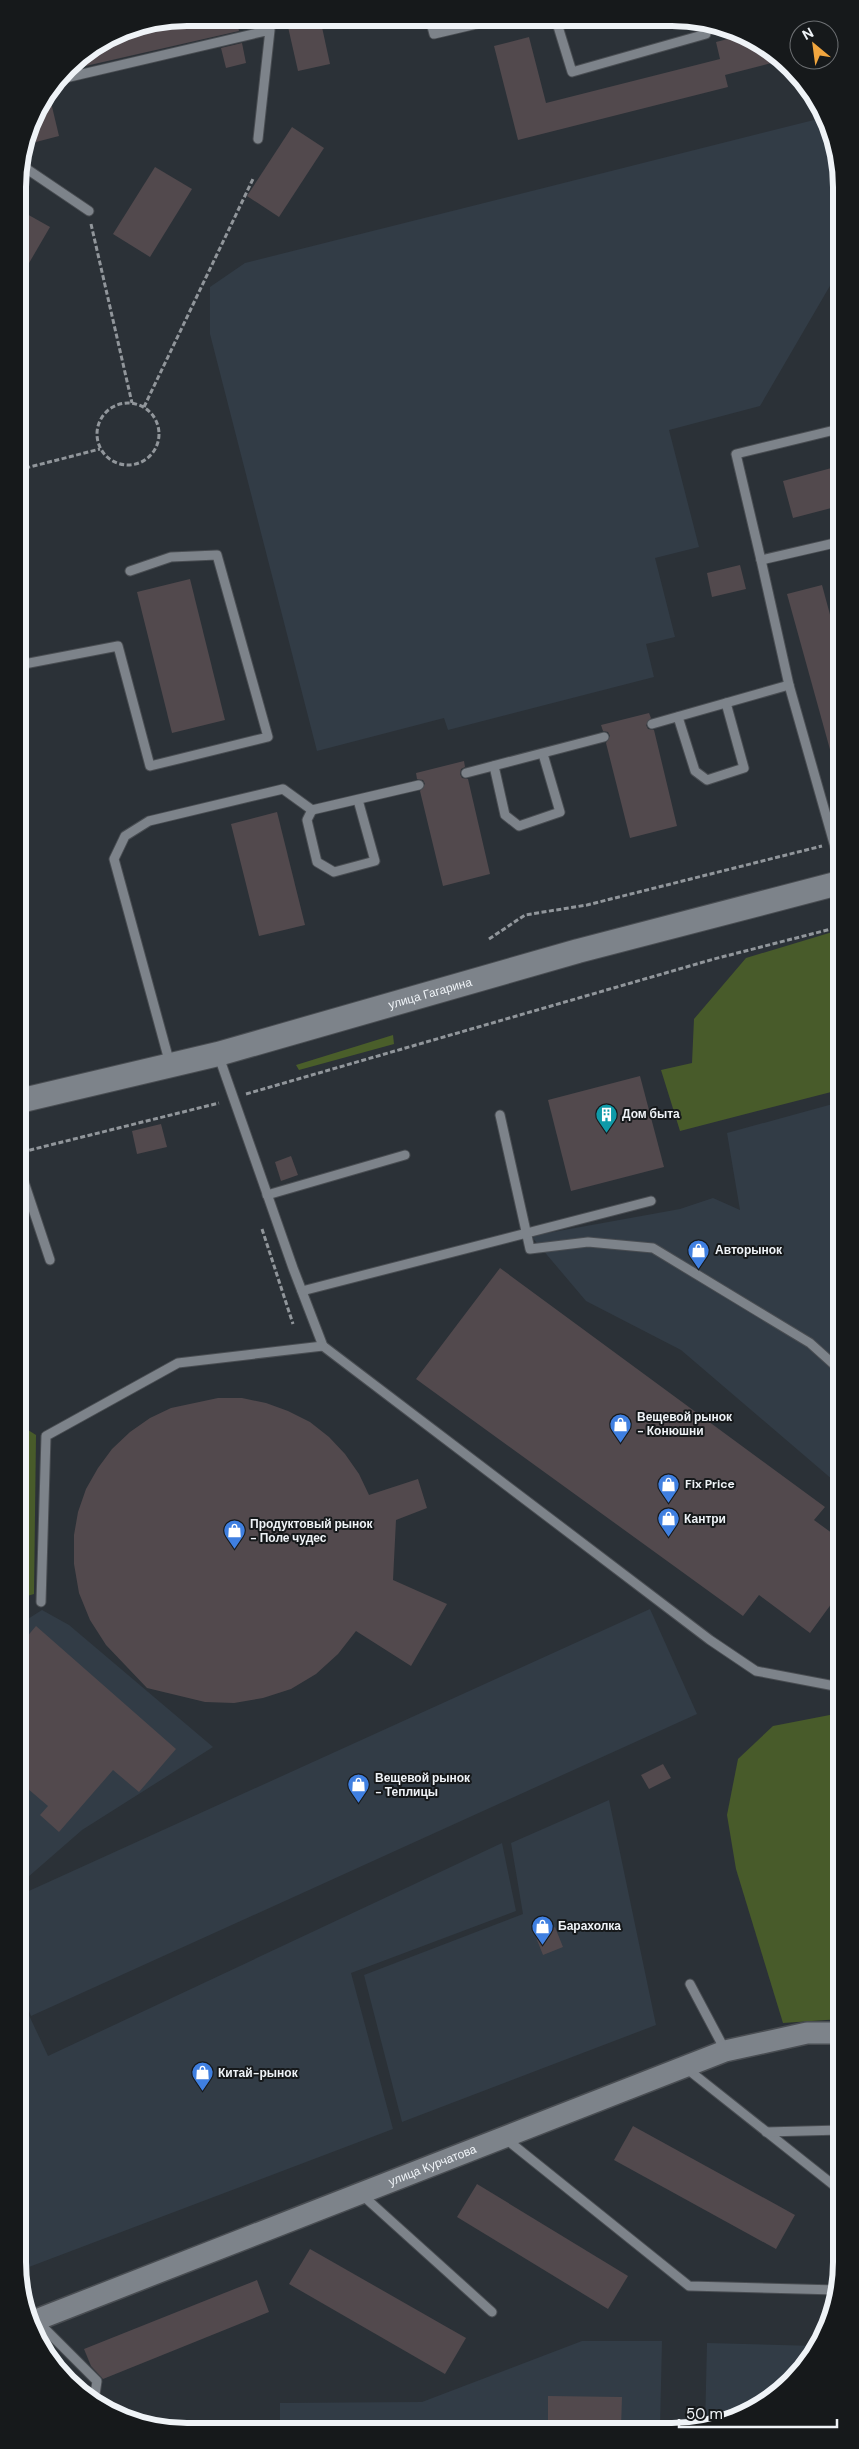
<svg xmlns="http://www.w3.org/2000/svg" width="859" height="2449" font-family="'DM Sans',sans-serif">
  <style>
    .built { fill: #323c46 }
    .green { fill: #485b2a }
    .forest { fill: #4a5e2a }
    .building { fill: #52494d }
    .lines { fill: none; stroke-linecap: round; stroke-linejoin: round }
    .service-casing { stroke: #494d52; stroke-width: 11 }
    .tertiary-casing { stroke: #494d52; stroke-width: 24 }
    .secondary-casing { stroke: #494d52; stroke-width: 26 }
    .path { stroke: #91969b; stroke-width: 3; stroke-dasharray: 5 2.5; stroke-linecap: butt }
    .service { stroke: #7d838a; stroke-width: 9 }
    .tertiary { stroke: #7d838a; stroke-width: 21 }
    .secondary { stroke: #7d838a; stroke-width: 24 }
    .labels { text-anchor: middle; dominant-baseline: central; stroke-width: 4; stroke-linejoin: round; paint-order: stroke }
    .street-label { font-size: 12px; fill: #eff3f7; stroke: #16191b }
    .poi-label { font-size: 12px; font-weight: bold; fill: #eff3f7; stroke: #16191b; text-anchor: start }
    .rim { fill: none; stroke: #eff3f7; stroke-width: 6 }
  </style>
  <rect width="100%" height="100%" fill="#2b3137"/>
  <g class="built">
    <polygon points="826,117 838,154 838,272 760,406 669,430 699,547 655,558 675,637 646,644 654,677 448,730 444,718 317,751 210,334 210,287 245,263"/>
    <polygon points="840,1102 840,1486 681,1350 586,1301 531,1236 680,1209 713,1198 740,1210 727,1133"/>
    <polygon points="650,1609 697,1714 31,2016 20,1992 20,1895"/>
    <polygon points="42,1610 69,1625 213,1747 82,1830 20,1884 20,1624"/>
    <polygon points="609,1800 656,2025 402,2122 364,1975 523,1914 511,1843"/>
    <polygon points="502,1843 516,1911 351,1973 393,2129 21,2270 20,1996 48,2056"/>
    <polygon points="582,2341 662,2341 660,2428 280,2428 280,2403 422,2402"/>
    <polygon points="707,2343 817,2346 799,2373 757,2409 705,2428"/>
  </g>
  <g class="green">
    <polygon points="839,930 839,1090 680,1131 661,1070 692,1063 694,1019 746,958"/>
    <polygon points="20,1425 36,1435 34,1594 20,1598"/>
    <polygon points="840,1713 841,2019 783,2023 736,1869 727,1815 738,1759 773,1726"/>
  </g>
  <polygon class="forest" points="393,1035 394,1044 299,1070 296,1065"/>
  <g class="building">
    <polygon points="188,18 236,18 239,31 68,70 75,60 123,30"/>
    <polygon points="286,18 320,18 330,64 298,71"/>
    <polygon points="743,35 756,40 783,60 725,75 728,87 518,140 494,46 529,37 546,103 720,59 716,42"/>
    <polygon points="242,43 246,63 226,68 221,48"/>
    <polygon points="49,94 59,136 36,142 32,124 35,112"/>
    <polygon points="292,127 324,148 279,217 247,196"/>
    <polygon points="155,167 192,189 150,257 113,234"/>
    <polygon points="18,209 50,227 18,282"/>
    <polygon points="839,466 839,506 793,518 783,481"/>
    <polygon points="740,565 746,589 712,597 707,573"/>
    <polygon points="190,579 225,720 172,733 137,592"/>
    <polygon points="822,585 839,648 839,764 834,764 787,594"/>
    <polygon points="649,713 651,718 646,725 648,729 654,730 677,826 630,838 606,743 610,736 608,732 603,731 601,725"/>
    <polygon points="464,761 465,767 461,769 460,774 462,778 468,779 490,874 443,886 420,791 425,784 423,780 417,779 416,773"/>
    <polygon points="277,812 305,925 259,936 231,824"/>
    <polygon points="640,1076 664,1167 571,1191 548,1100"/>
    <polygon points="161,1124 167,1147 137,1154 132,1131"/>
    <polygon points="291,1156 298,1175 281,1181 275,1162"/>
    <polygon points="500,1268 825,1507 814,1520 840,1539 840,1592 810,1633 759,1595 743,1616 416,1379"/>
    <polygon points="218,1398 242,1398 266,1403 288,1411 310,1422 329,1437 345,1454 359,1474 369,1495 418,1479 427,1508 396,1520 393,1580 447,1604 411,1666 356,1631 338,1654 316,1674 291,1689 263,1698 234,1703 205,1702 147,1688 106,1645 90,1620 79,1593 74,1564 74,1535 78,1512 86,1489 98,1468 112,1449 130,1432 150,1418 171,1408"/>
    <polygon points="36,1626 176,1749 139,1792 113,1770 59,1832 40,1815 48,1806 20,1782 20,1645"/>
    <polygon points="663,1764 671,1778 649,1789 641,1775"/>
    <polygon points="555,1927 563,1947 543,1955 535,1935"/>
    <polygon points="633,2126 795,2215 776,2249 614,2160"/>
    <polygon points="477,2184 628,2276 608,2309 457,2217"/>
    <polygon points="310,2249 466,2338 445,2374 289,2284"/>
    <polygon points="257,2280 269,2312 103,2379 91,2366 84,2349"/>
    <polygon points="548,2396 622,2397 621,2428 548,2428"/>
  </g>
  <g class="lines">
    <defs>
      <g id="service">
        <polyline points="430,19 434,34 498,19"/>
        <polyline points="556,20 572,72 706,34 702,21"/>
        <polyline points="61,79 270,30 258,139"/>
        <polyline points="21,165 89,211"/>
        <polyline points="839,542 761,560 789,685 839,861"/>
        <polyline points="834,544 839,559"/>
        <polyline points="761,560 736,454 839,429"/>
        <polyline points="19,665 118,646 150,766 268,737 217,555 171,557 130,571"/>
        <polyline points="678,717 695,771 707,780 744,768 726,703"/>
        <polyline points="652,724 789,685"/>
        <polyline points="494,766 505,815 519,826 560,812 543,754"/>
        <polyline points="466,773 604,737"/>
        <polyline points="312,810 307,820 317,862 334,872 375,861 358,800"/>
        <polyline points="218,1054 293,1268 323,1346 710,1640 756,1671 840,1687"/>
        <polyline points="170,1064 114,859 125,836 149,821 283,789 312,810 419,785"/>
        <polyline points="500,1115 530,1249 588,1242 653,1248 810,1343 840,1370"/>
        <polyline points="19,1167 50,1260"/>
        <polyline points="267,1195 405,1155"/>
        <polyline points="302,1291 651,1201"/>
        <polyline points="41,1602 46,1436 178,1363 323,1346"/>
        <polyline points="690,1984 725,2050"/>
        <polyline points="686,2068 836,2187 841,2188"/>
        <polyline points="766,2132 841,2130"/>
        <polyline points="506,2139 689,2286 837,2290"/>
        <polyline points="360,2193 492,2312"/>
        <polyline points="36,2320 97,2381 94,2401"/>
      </g>
      <g id="tertiary">
        <path id="s1" d="M31,2322L725,2051L807,2033H841"/>
      </g>
      <g id="secondary">
        <path id="s2" d="M19,1101L218,1054L578,951L839,883"/>
      </g>
    </defs>
    <use href="#service" class="service-casing"/>
    <use href="#tertiary" class="tertiary-casing"/>
    <use href="#secondary" class="secondary-casing"/>
    <g class="path">
      <polyline points="91,224 132,403"/>
      <circle cx="128" cy="434" r="31"/>
      <polyline points="144,407 253,179"/>
      <polyline points="18,470 100,449"/>
      <polyline points="489,939 525,915 587,905 822,846"/>
      <polyline points="246,1094 714,959 839,927"/>
      <polyline points="22,1152 219,1103"/>
      <polyline points="262,1229 293,1324"/>
    </g>
    <use href="#service" class="service"/>
    <use href="#tertiary" class="tertiary"/>
    <use href="#secondary" class="secondary"/>
  </g>
  <defs>
    <symbol id="building-pin" viewBox="-11 -11 22 30"><path d="M0 17L-7.5 6A9.5 9.5 0 1 1 7.5 6Z" fill="#0f9aa8" stroke="#16191b"/><path d="M-4-6H4V6H1V3H-1V6H-4ZM-2.5-4.3h1.7v1.8h-1.7ZM.8-4.3h1.7v1.8H.8ZM-2.5-1h1.7V.8h-1.7ZM.8-1h1.7V.8H.8Z" fill="#fff"/></symbol>
    <symbol id="shop-pin" viewBox="-11 -11 22 30"><path d="M0 17L-7.5 6A9.5 9.5 0 1 1 7.5 6Z" fill="#3f7fe0" stroke="#16191b"/><path d="M-5-2.5h2.3a2.7 3.5 0 0 1 5.4 0H5L5.5 6h-11ZM-1.5-2.5h3a1.5 2.3 0 0 0-3 0Z" fill="#fff"/></symbol>
  </defs>
  <g fill-rule="evenodd">
    <use href="#building-pin" x="594" y="1102" width="25" height="34"/>
    <use href="#shop-pin" x="686" y="1238" width="25" height="34"/>
    <use href="#shop-pin" x="608" y="1412" width="25" height="34"/>
    <use href="#shop-pin" x="656" y="1472" width="25" height="34"/>
    <use href="#shop-pin" x="656" y="1506" width="25" height="34"/>
    <use href="#shop-pin" x="222" y="1518" width="25" height="34"/>
    <use href="#shop-pin" x="346" y="1772" width="25" height="34"/>
    <use href="#shop-pin" x="530" y="1914" width="25" height="34"/>
    <use href="#shop-pin" x="190" y="2060" width="25" height="34"/>
  </g>
  <g class="labels">
    <g class="street-label">
      <text stroke="none"><textPath href="#s2" startOffset="425">улица Гагарина</textPath></text>
      <text stroke="none"><textPath href="#s1" startOffset="431">улица Курчатова</textPath></text>
    </g>
    <g class="poi-label">
      <text x="622" y="1114">Дом быта</text>
      <text x="715" y="1250">Авторынок</text>
      <text x="637" y="1417">Вещевой рынок<tspan x="637" dy="14">- Конюшни</tspan></text>
      <text x="685" y="1484">Fix Price</text>
      <text x="684" y="1519">Кантри</text>
      <text x="250" y="1524">Продуктовый рынок<tspan x="250" dy="14">- Поле чудес</tspan></text>
      <text x="375" y="1778">Вещевой рынок<tspan x="375" dy="14">- Теплицы</tspan></text>
      <text x="558" y="1926">Барахолка</text>
      <text x="218" y="2073">Китай-рынок</text>
    </g>
  </g>
  <path d="M0 0H859V2449H0ZM187 26H672A161 161 0 0 1 833 187V2262A161 161 0 0 1 672 2423H187A161 161 0 0 1 26 2262V187A161 161 0 0 1 187 26Z" fill="#16191b" fill-rule="evenodd"/>
  <path class="rim" d="M187 26H672A161 161 0 0 1 833 187V2262A161 161 0 0 1 672 2423H187A161 161 0 0 1 26 2262V187A161 161 0 0 1 187 26Z"/>
  <g transform="translate(814 45) rotate(331)"><circle r="24" fill="#16191b" stroke="#6d7073"/>
  <path d="M0-4L9 19L0 12L-9 19Z" fill="#f1a63f"/>
  <text y="-8" font-size="14" font-weight="bold" text-anchor="middle" fill="#eff3f7">N</text>
  </g>
  <path d="M679 2419v8h158v-8" fill="none" stroke="#eff3f7" stroke-width="2.5"/>
  <text x="686" y="2419" font-size="15" fill="#eff3f7" stroke="#16191b" stroke-width="4" paint-order="stroke">50 m</text>
</svg>
